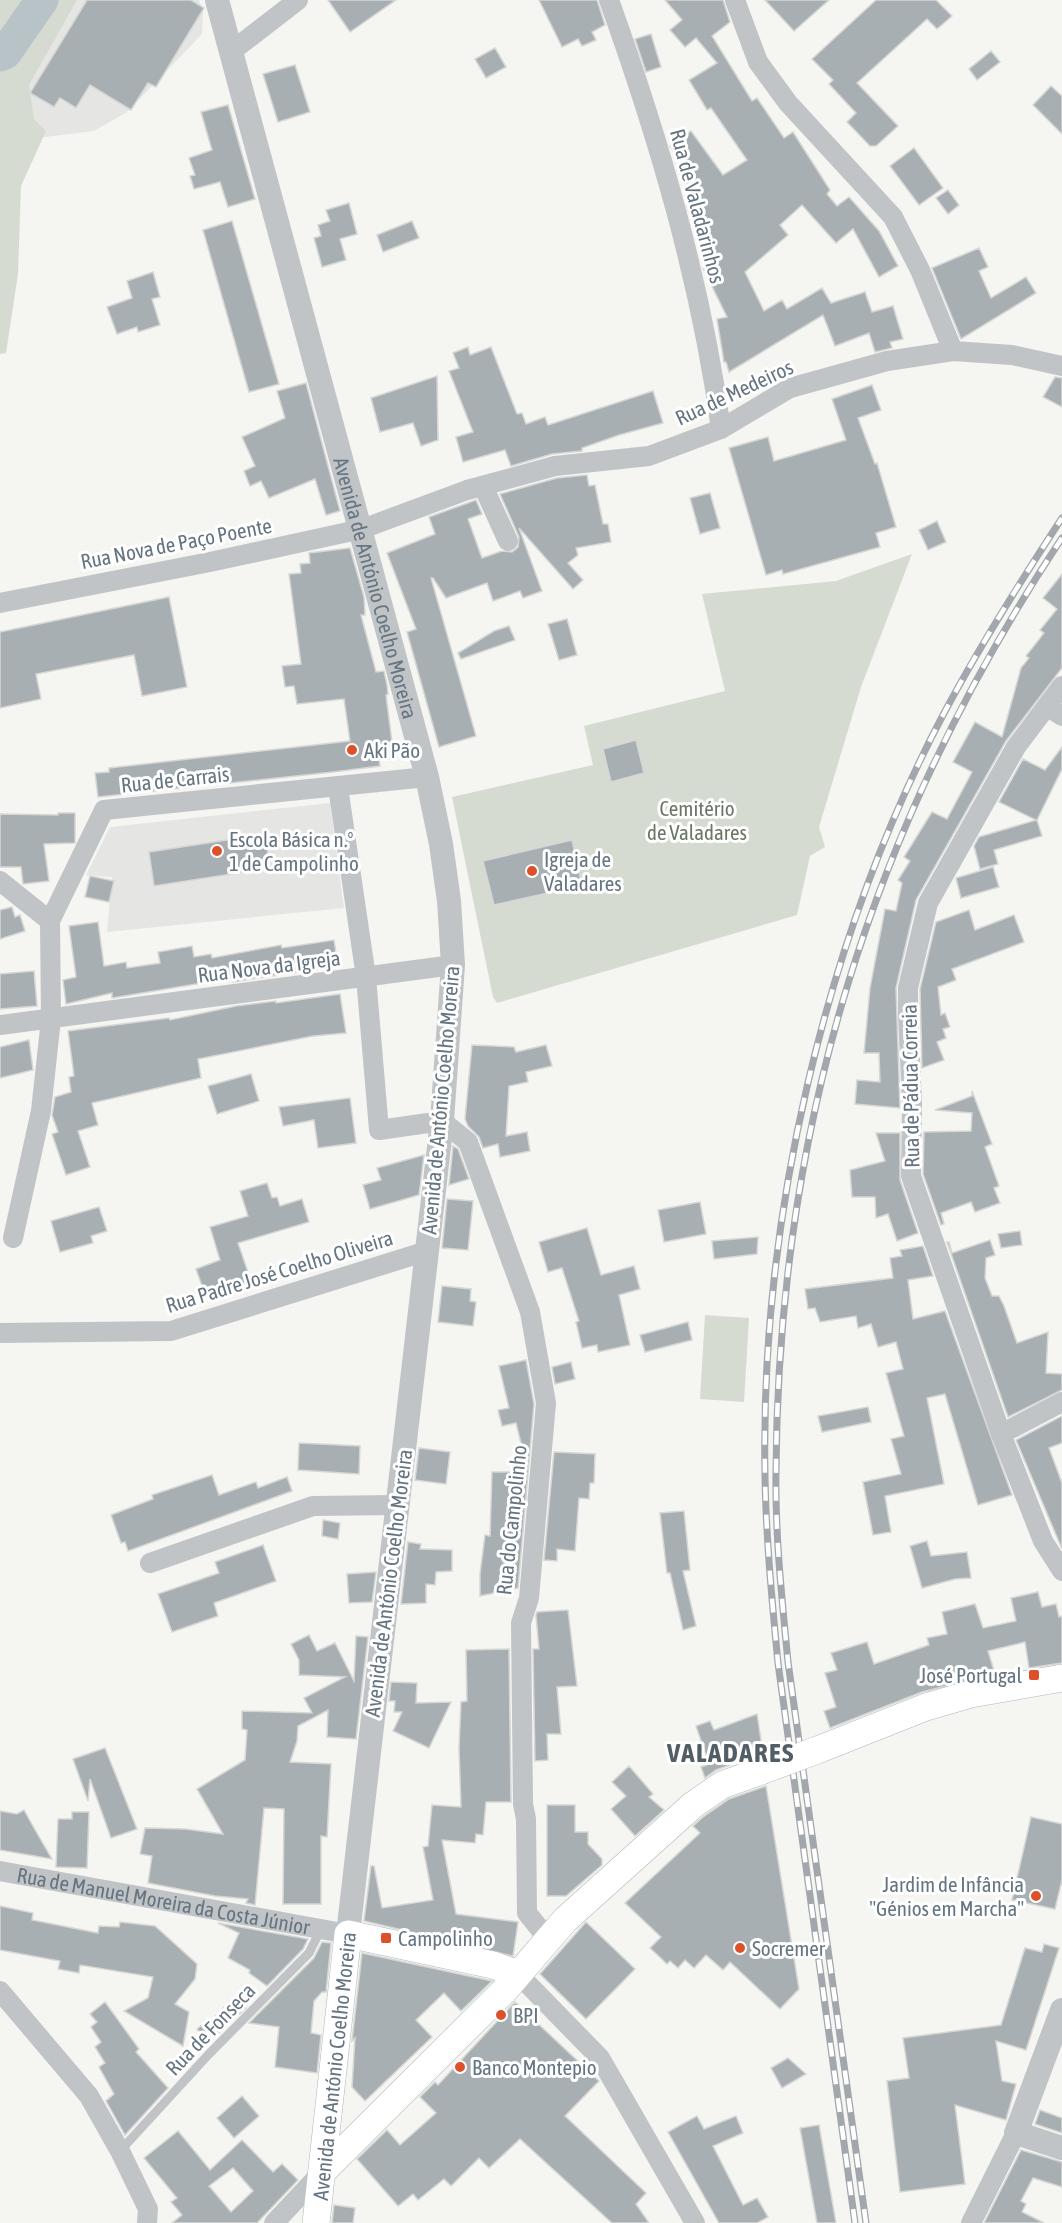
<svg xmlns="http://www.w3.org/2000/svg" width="1062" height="2223" font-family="'Asap Condensed',sans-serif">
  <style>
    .built { fill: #e5e6e4 }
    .green { fill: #d6dbd2 }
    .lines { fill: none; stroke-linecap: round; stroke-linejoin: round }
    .river { stroke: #b7c3c7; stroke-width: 33 }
    .building { fill: #a7afb3; stroke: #d6d6d4; stroke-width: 1.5; fill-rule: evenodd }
    .secondary-casing { stroke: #b0b6ba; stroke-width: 28 }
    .service { stroke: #c0c4c7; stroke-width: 9 }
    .minor { stroke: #c0c4c7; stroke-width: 20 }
    .tertiary { stroke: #c0c4c7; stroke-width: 24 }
    .secondary { stroke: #fff; stroke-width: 27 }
    .rail-casing { stroke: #a1a7ac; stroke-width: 7 }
    .rail { stroke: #fff; stroke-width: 4.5; stroke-dasharray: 14; stroke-linecap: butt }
    .secondary-bridge-casing { stroke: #b0b6ba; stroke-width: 28; stroke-linecap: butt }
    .secondary-bridge { stroke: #fff; stroke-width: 27 }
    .poi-dot { fill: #dc5129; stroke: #fff; stroke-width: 2 }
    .labels { text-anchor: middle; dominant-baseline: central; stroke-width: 6; stroke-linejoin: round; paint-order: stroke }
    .street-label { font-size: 21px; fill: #657581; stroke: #fff }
    .poi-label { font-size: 21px; fill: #657581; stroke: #fff; text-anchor: start }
    .park-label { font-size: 21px; fill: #687863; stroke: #fff }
    .district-label { font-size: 27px; font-weight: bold; letter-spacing: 1.5px; fill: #525e66; stroke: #fff }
  </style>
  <rect width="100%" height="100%" fill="#f5f5f1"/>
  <g class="built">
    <polygon points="52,0 199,0 203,11 202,34 127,112 94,131 4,142"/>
    <polygon points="330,803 344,908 107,932 112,877 86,875 110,827"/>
  </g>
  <g class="green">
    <polygon points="0,0 77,0 29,85 34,119 46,131 21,186 18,274 6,353 0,354"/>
    <polygon points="912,554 861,687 819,827 825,847 810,856 797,915 497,1003 493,997 452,797 593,765 584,726 725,691 702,594 836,581"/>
    <polygon points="705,1315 749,1318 744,1402 700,1399"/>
  </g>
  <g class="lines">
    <polyline class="river" points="0,55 5,53 42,0"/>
  </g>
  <g class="building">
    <polygon points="87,0 191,0 204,8 156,87 148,83 131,110 90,85 76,108 60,98 54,107 30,93"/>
    <polygon points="328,0 396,0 350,32"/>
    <polygon points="539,0 597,0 605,25 592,32 596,40 582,46 578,39 562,47"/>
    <polygon points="665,0 723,0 730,22 712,36 752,101 757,98 784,138 793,132 830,190 827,194 837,206 849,197 879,231 898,266 879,277 853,229 836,243 802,205 780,225 788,235 745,272 764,311 782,300 787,309 822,288 831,303 865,292 872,312 893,306 903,339 890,342 892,348 875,352 869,333 835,346 823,315 729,372 726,362 724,362 717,319 727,317 703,268 718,260 690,216 687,206 698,199 677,170 682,165 670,146 691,131 723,175 747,160 711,108 707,110 689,80 717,63 696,38 685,47 670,30 682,20"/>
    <polygon points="765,0 829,0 794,31"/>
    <polygon points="876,0 936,0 952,16 937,29 927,19 857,83 898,126 876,146 870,146 847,122 856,113 829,84 833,80 812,59"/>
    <polygon points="651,34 661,67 646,72 635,39"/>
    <polygon points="495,48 506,67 486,78 475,59"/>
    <polygon points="991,51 1000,62 977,80 969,69"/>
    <polygon points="295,65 310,112 278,122 263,74"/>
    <polygon points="1051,86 1062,96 1062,134 1033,105"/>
    <polygon points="228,105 255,199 228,207 220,182 194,189 190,176 195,175 189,158 212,150 201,112"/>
    <polygon points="914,148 943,188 919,205 890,166"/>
    <polygon points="948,190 959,205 948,214 936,198"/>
    <polygon points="349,203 357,234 340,239 346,260 322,267 314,238 321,236 318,225 330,221 326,210"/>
    <polygon points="232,221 279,384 249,392 203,230"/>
    <polygon points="412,221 419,238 383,252 377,235"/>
    <polygon points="979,248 988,267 979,271 991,298 1026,277 1036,293 961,339 932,268"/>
    <polygon points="153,272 160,297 152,299 160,325 138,332 137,327 117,334 107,307 132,298 127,281"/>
    <polygon points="468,347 470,355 491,347 517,414 522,413 526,424 545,417 548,425 653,391 663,423 619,435 582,448 582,451 552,454 511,466 505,450 463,462 456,437 473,432 449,371 459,368 453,353"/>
    <polygon points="437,376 438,440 421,446 413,423 380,432 371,398"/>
    <polygon points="1055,377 1062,378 1062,407 1043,397"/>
    <polygon points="306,383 340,511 326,515 315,479 269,498 261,481 250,486 244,471 255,466 242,437 285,418 277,391"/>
    <polygon points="872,385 881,410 858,418 875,464 877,463 896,527 876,533 880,547 783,574 782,570 766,575 729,448 768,437 774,461 846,440 832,399"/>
    <polygon points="587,475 589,486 595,485 603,524 608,524 611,542 576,548 578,555 568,563 583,580 573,589 519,528 542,591 523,598 520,591 493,601 487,583 446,598 433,578 431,578 476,736 439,747 407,632 416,629 387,553 435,534 429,517 476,500 482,514 468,519 482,558 502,551 512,552 518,547 519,537 500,494 557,478"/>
    <polygon points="710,493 720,528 700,534 690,498"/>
    <polygon points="937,521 946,542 928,550 919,530"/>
    <polygon points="350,548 364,597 365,615 361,615 376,672 384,671 387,685 388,694 386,695 394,758 379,760 380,766 333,772 98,797 95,773 109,772 109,768 350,741 344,699 297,704 294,686 285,687 282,666 301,664 289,574 301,573 300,564 310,563 309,553"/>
    <polygon points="1062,574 1062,668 1006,741 916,900 896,988 900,1108 855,1104 857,1080 880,1082 879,1053 864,1053 870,988 885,909 896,911 902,883 898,880 910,861 904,857 932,812 947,819 972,772 953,762 975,722 1002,737 1021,668 1029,658 1026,656 1044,633 1040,630 1057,609 1043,598"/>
    <polygon points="169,597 187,687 142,696 134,655 36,674 41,699 0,708 0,632"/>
    <polygon points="567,619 577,655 559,660 548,624"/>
    <polygon points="509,626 515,640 461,659 458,653 494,631"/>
    <polygon points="636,740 644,773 611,782 603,749"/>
    <polygon points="1062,747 1062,769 1037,820 1042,836 994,850 998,864 980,869 974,846 979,837 1036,820 999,802 1023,759 1045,770"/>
    <polygon points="58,813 75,813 75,843 44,844 49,881 23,884 21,867 0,867 0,814 58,815"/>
    <polygon points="265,834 270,868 154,886 149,852"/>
    <polygon points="572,840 581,881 547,889 548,893 494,905 483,861"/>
    <polygon points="993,867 999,887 961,898 956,878"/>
    <polygon points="90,876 114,881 109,902 85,897"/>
    <polygon points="12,907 15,917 20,915 25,931 0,939 0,910"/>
    <polygon points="969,910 975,930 1014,915 1024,942 952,969 956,980 938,987 941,1015 945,1013 950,1027 943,1029 946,1038 937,1042 944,1060 922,1068 920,989 936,922"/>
    <polygon points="98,922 104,966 126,962 127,968 160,963 158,952 192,946 194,957 211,954 212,958 281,945 282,948 334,940 338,966 233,982 232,978 112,998 112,993 66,1004 63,980 76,977 69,926"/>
    <polygon points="34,971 37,1006 0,1009 0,974"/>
    <polygon points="340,994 346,1033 313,1036 198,1059 201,1078 92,1103 98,1125 78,1131 90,1167 66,1175 52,1134 58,1132 52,1115 55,1097 71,1092 69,1077 74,1076 68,1031 169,1018 170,1020 236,1006 276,1001 276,1003"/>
    <polygon points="29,1040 33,1070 0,1078 0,1047"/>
    <polygon points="472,1045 514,1047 516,1052 546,1045 552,1066 526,1072 528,1082 509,1086 506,1136 527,1132 530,1151 500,1157 498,1144 483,1148 479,1137 468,1126 465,1119"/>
    <polygon points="251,1074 259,1101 217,1114 208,1086"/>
    <polygon points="972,1091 992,1144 985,1147 999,1186 994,1188 1000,1203 975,1212 971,1202 941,1213 944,1224 941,1225 923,1174 924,1132 971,1131 972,1113 935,1110 972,1096"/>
    <polygon points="350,1098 356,1143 318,1148 314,1120 283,1126 279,1107"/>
    <polygon points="876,1133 900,1133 900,1180 918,1233 897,1241 888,1214 876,1218 875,1197 852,1197 850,1170 885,1161"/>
    <polygon points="453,1146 458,1149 469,1179 449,1185"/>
    <polygon points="424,1155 419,1195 370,1209 363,1185 381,1180 377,1168"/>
    <polygon points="267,1183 272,1198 277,1197 280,1206 302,1199 309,1222 238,1243 251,1281 206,1297 196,1269 220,1260 210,1227 248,1216 240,1191"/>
    <polygon points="447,1199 473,1201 468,1250 442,1248"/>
    <polygon points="700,1202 706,1234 664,1242 658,1210"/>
    <polygon points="99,1207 107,1231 91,1236 93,1243 60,1252 51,1221"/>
    <polygon points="587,1228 601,1275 634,1266 640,1289 619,1295 630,1345 598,1352 597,1345 582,1348 576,1322 579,1321 562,1268 548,1272 539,1242"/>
    <polygon points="1020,1231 1022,1245 1001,1248 998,1234"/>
    <polygon points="758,1237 757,1254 714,1259 712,1241"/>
    <polygon points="990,1240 995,1255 986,1258 985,1278 992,1296 999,1296 1004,1306 1017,1343 1048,1332 1046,1373 1062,1374 1062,1390 1008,1417 947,1242 949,1242 952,1253"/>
    <polygon points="923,1246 933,1276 908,1280 913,1319 945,1311 1012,1495 978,1505 945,1394 927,1398 944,1484 885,1496 891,1532 873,1535 863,1482 901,1474 891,1439 904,1436 886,1373 903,1369 896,1342 878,1347 871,1324 858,1328 856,1316 820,1322 815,1308 808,1309 805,1289 893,1278 890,1258 902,1256 900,1250"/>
    <polygon points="442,1286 471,1289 470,1301 476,1302 473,1326 438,1322"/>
    <polygon points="688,1322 692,1340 645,1352 640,1335"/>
    <polygon points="526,1360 534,1404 518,1588 480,1596 480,1574 485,1535 490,1536 492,1472 513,1472 513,1459 525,1459 516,1423 502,1426 498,1410 509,1408 499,1366"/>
    <polygon points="571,1362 575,1379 555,1384 552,1367"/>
    <polygon points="868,1407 871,1422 822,1432 818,1416"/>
    <polygon points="1062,1416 1062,1443 1049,1448 1062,1483 1062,1549 1016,1440"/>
    <polygon points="299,1443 360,1446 359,1474 298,1470"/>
    <polygon points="419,1448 450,1452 446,1484 415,1480"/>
    <polygon points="554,1452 595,1454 594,1483 590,1483 589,1499 579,1498 575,1551 557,1549 557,1561 544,1560"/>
    <polygon points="212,1475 219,1495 256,1482 258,1488 287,1477 292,1491 128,1551 125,1542 121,1543 111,1515 153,1499 152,1495"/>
    <polygon points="684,1511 690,1570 683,1571 696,1626 683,1630 670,1573 667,1573 660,1513"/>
    <polygon points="323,1520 340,1523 338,1539 322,1536"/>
    <polygon points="927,1541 931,1556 967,1552 971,1578 955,1579 922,1588 910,1546"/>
    <polygon points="408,1542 421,1544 420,1549 452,1550 452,1571 436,1572 435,1585 426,1584 426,1603 401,1604"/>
    <polygon points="263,1545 276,1581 214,1603 218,1616 172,1632 158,1594 219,1573 215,1562"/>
    <polygon points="376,1572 372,1602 349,1603 347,1574"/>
    <polygon points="1038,1592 1042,1607 1056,1604 1059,1617 1062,1616 1062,1663 1029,1668 1025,1642 988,1651 995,1674 922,1692 830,1728 824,1711 836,1707 825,1673 837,1670 831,1653 867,1642 874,1664 929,1645 927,1638 947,1634 942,1612 975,1604 983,1628 1016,1621 1011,1598"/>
    <polygon points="568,1610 577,1686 557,1687 561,1734 547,1734 548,1760 535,1761 533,1649 539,1649 536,1615 537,1612"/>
    <polygon points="309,1635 317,1651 335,1643 354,1681 356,1636 368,1637 356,1739 327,1737 328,1710 298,1726 297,1741 290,1762 331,1764 327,1837 321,1836 321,1904 283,1904 284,1809 264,1808 255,1905 246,1903 248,1899 215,1896 148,1883 152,1856 140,1854 145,1828 185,1829 223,1834 197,1789 245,1760 247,1730 242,1729 242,1711 312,1713 304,1698 345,1677 299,1675 299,1660 291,1644"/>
    <polygon points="509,1649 511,1802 486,1802 483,1835 476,1834 475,1843 442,1840 456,1914 518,1922 513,1956 364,1921 371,1866 374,1866 382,1908 433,1900 423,1847 428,1846 432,1805 461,1807 459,1748 461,1702 467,1701 466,1650"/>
    <polygon points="391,1682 417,1683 416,1703 451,1702 429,1748 393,1731 402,1712 394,1712 395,1701 389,1701"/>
    <polygon points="757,1714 763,1753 716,1770 705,1778 701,1767 709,1764 696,1726 710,1721 714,1730"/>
    <polygon points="105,1748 137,1829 111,1838 90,1779 88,1801 73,1759"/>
    <polygon points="629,1766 653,1794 649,1797 664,1810 635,1836 611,1809 626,1796 612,1782"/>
    <polygon points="766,1786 799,1989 780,2009 730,1962 723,1970 706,1955 694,1968 685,1960 678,1968 670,1961 667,1964 650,1948 661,1937 625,1903 700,1833 693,1826 703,1817 729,1799"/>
    <polygon points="547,1805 575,1805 575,1832 588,1832 588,1844 602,1859 602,1865 566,1896 547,1896"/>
    <polygon points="24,1810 34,1828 52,1859 0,1850 0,1811 17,1814"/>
    <polygon points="72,1812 89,1812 87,1868 56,1867 58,1819 72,1819"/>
    <polygon points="1031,1817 1062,1824 1062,1880 1055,1909 1012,1900"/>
    <polygon points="0,1906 33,1913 32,1920 98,1933 99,1926 119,1927 120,1922 155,1926 197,1964 195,1979 175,2004 189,2012 183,2046 124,2011 148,1998 153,1977 80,1965 79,1973 58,1969 60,1961 0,1950"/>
    <polygon points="586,1922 635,1969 586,2019 540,1974"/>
    <polygon points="218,1923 308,1939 303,1949 267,1986 249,1973 250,1970 228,1958 239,1933"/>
    <polygon points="322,1942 331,1943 326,1992 322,1992 314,2001 311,2033 321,2035 317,2073 275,2067 279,2027 249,2023 314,1958"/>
    <polygon points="1044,1944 1059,1948 1026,2050 996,2041 1002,2081 1016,2084 1006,2120 955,2105 965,2184 900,2192 887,2081 909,2078 903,2038 1001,2025 1025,1948 1042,1952"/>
    <polygon points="362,1953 492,1981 461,2011 444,1993 416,2020 432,2037 365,2101 352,2087 355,2038 352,2041"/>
    <polygon points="234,1997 246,2008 198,2051 191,2044 201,2033 197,2029 208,2020 210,2022"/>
    <polygon points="105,2002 139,2049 136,2052 168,2088 125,2135 106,2101 114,2094 99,2067 105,2063 95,2047 101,2042 91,2027 97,2022 90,2014"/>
    <polygon points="515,2002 599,2081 565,2116 646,2193 636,2204 649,2223 612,2223 520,2139 489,2168 479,2158 451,2186 444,2179 418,2200 413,2194 398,2206 357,2159 387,2130 400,2145 436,2113 420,2097 435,2082 438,2085"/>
    <polygon points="788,2058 806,2074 782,2088 771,2068"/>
    <polygon points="242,2096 259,2116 234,2138 217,2118"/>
    <polygon points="1040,2110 1062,2118 1062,2133 1035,2124"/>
    <polygon points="697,2116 704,2129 736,2116 743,2133 713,2146 743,2205 757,2198 768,2217 757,2223 719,2223 668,2132"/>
    <polygon points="819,2125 836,2223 817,2223 800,2128"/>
    <path d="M178,2131L210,2170L242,2140L273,2172L282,2164L298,2180L257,2223H172L182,2215L171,2202L177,2198L144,2158ZM233,2168L253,2191L231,2212L209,2186Z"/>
    <polygon points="1021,2150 1062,2162 1062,2187 1033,2178 1021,2201 1026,2204 1022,2212 1044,2223 984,2223"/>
    <polygon points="334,2205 355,2208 353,2223 332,2223"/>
  </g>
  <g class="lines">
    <defs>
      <g id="secondary">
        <polyline points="820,1749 926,1707 971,1694 1062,1678"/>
        <polyline points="322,2172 504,1991 565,1920 693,1805 722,1785 761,1771"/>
        <polyline points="316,2223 348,1934 493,1965 518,1974"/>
      </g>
    </defs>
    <use href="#secondary" class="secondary-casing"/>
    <polyline class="service" points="120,2151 208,2055 309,1953 321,1929"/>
    <g class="minor">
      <path d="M609,0C659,139 701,282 721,429"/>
      <polyline points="735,0 758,62 788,103 893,217 920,270 953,351"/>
      <polyline points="232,51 298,0"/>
      <polyline points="483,486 508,541"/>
      <polyline points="0,603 210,562 362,529 467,490 555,466 649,456 721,429 790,388 887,361 953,351 1012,355 1062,366"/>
      <polyline points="1062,686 1016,747 928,903 908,988 908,1013 912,1104 911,1176 1001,1434 1043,1541 1062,1571"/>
      <polyline points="1047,706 1062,716"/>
      <polyline points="338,787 366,977 379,1130 442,1121 468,1142 530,1312 546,1403 529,1598 521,1623 523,1804 526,1819 527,1913 548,1939"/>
      <polyline points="0,881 50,921"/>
      <polyline points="0,1025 453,965"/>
      <polyline points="13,1238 41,1111 51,1019 50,921 104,810 427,777"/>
      <polyline points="0,1333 171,1331 427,1251"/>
      <polyline points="1001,1434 1062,1402"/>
      <polyline points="150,1563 313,1506 397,1505"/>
      <path id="s1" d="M0,1871L348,1934"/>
      <polyline points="518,1974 600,2058 695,2223"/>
      <polyline points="0,1991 89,2096 120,2151 148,2209 147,2223"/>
      <polyline points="274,2223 322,2172"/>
      <polyline points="971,2223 1016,2133"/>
    </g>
    <g class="tertiary">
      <path id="s2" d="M217,0L427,777L441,844L449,901L453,965L442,1121L348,1934"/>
      <polyline points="1062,2010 1016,2133 1062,2148"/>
    </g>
    <use href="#secondary" class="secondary"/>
    <defs>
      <g id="rail">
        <path d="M855,2223L778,1663C772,1601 766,1538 765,1476C760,1221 824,941 943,715C979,647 1020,582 1062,518"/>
        <path d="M866,2223L788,1662C782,1599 775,1535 776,1472C778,1126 871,826 1062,538"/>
      </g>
    </defs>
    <use href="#rail" class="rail-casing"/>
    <use href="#rail" class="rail"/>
    <defs>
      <polyline id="secondary-bridge" points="761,1771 820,1749"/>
    </defs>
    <use href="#secondary-bridge" class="secondary-bridge-casing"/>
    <use href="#secondary-bridge" class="secondary-bridge"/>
  </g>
  <g class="poi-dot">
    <circle cx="352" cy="750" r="6"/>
    <circle cx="217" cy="851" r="6"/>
    <circle cx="532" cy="871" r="6"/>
    <rect x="1028" y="1669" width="12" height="12" rx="3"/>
    <circle cx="1036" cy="1896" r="6"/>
    <rect x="380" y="1932" width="12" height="12" rx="3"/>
    <circle cx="740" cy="1948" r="6"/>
    <circle cx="501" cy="2015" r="6"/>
    <circle cx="460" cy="2067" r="6"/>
  </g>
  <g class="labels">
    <g class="street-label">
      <text transform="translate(698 206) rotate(75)">Rua de Valadarinhos</text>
      <text transform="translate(734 392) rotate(-25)">Rua de Medeiros</text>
      <text transform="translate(176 543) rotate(-11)">Rua Nova de Paço Poente</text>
      <text stroke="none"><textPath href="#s2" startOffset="609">Avenida de António Coelho Moreira</textPath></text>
      <text transform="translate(175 779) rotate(-6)">Rua de Carrais</text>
      <text transform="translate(269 966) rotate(-7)">Rua Nova da Igreja</text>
      <text transform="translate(910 1086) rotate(-91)">Rua de Pádua Correia</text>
      <text transform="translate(440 1100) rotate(-85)">Avenida de António Coelho Moreira</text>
      <text transform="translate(279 1271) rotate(-17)">Rua Padre José Coelho Oliveira</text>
      <text transform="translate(511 1520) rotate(-84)">Rua do Campolinho</text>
      <text transform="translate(388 1583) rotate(-83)">Avenida de António Coelho Moreira</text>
      <text stroke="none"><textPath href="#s1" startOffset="166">Rua de Manuel Moreira da Costa Júnior</textPath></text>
      <text transform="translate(210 2029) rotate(-46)">Rua de Fonseca</text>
      <text transform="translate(334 2066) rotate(-84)">Avenida de António Coelho Moreira</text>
    </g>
    <g class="poi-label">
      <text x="364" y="750">Aki Pão</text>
      <text x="229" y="839">Escola Básica n.º<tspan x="229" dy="24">1 de Campolinho</tspan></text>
      <text x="544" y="859">Igreja de<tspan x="544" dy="24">Valadares</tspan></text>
      <text x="1022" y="1675" text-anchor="end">José Portugal</text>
      <text x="1024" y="1884" text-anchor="end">Jardim de Infância<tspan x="1024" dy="24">"Génios em Marcha"</tspan></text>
      <text x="398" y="1938">Campolinho</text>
      <text x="752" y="1948">Socremer</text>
      <text x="513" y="2015">BPI</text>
      <text x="472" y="2067">Banco Montepio</text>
    </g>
    <g class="park-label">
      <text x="697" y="808">Cemitério<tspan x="697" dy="24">de Valadares</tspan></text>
    </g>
    <g class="district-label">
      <text x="731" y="1752">VALADARES</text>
    </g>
  </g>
</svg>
